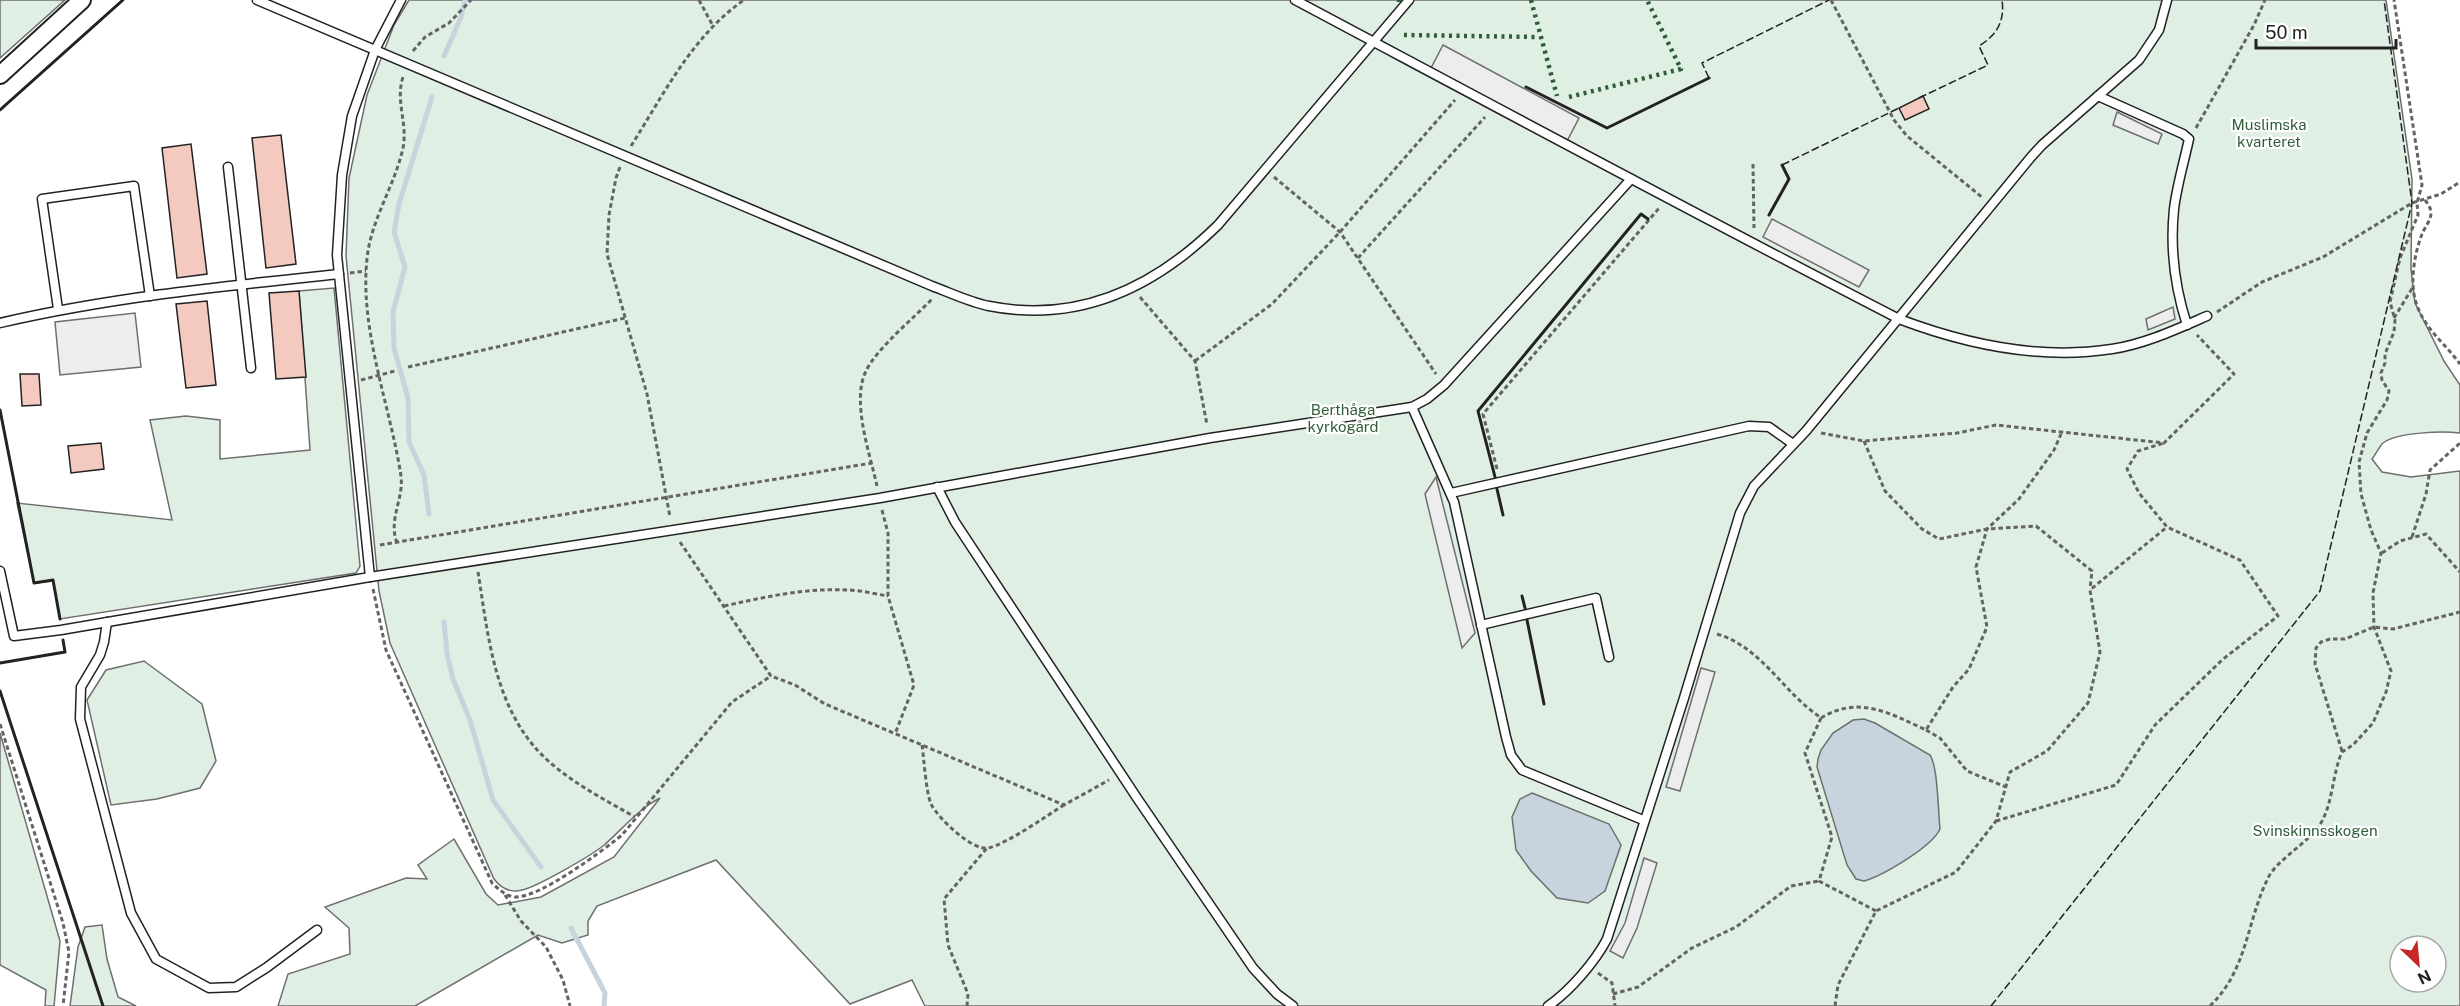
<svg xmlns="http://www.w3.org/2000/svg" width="2460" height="1006" font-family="'Public Sans',sans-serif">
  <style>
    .green { fill: #e0efe3; stroke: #6f6f6f; stroke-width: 1.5; fill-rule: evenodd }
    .parking { fill: #ededed; stroke: #6f6f6f; stroke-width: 1.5 }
    .water { fill: #c7d3dd; stroke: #6f6f6f; stroke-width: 1.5 }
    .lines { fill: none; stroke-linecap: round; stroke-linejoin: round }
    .stream { stroke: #c7d3dd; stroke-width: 5 }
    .building { fill: #f3c9c0; stroke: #222; stroke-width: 1.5 }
    .lane-casing { stroke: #222; stroke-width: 11 }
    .street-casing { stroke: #222; stroke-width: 20 }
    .path { stroke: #646464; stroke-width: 3; stroke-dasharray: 4.5 3; stroke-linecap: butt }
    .lane { stroke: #fff; stroke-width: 8 }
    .street { stroke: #fff; stroke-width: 16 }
    .hedge { stroke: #2f5e38; stroke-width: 4.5; stroke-dasharray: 3 4.5; stroke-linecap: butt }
    .fence { stroke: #222; stroke-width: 1.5; stroke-dasharray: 8 3; stroke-linecap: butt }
    .wall { stroke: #222; stroke-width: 3 }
    .labels { text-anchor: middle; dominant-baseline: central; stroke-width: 4.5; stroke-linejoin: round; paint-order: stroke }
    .park-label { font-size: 15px; fill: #2f5e38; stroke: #fff }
  </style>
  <rect width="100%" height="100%" fill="#fff"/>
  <g class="green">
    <polygon points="0,0 65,0 0,58"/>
    <path d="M409,0H2386L2412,179L2411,269L2415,303L2444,361L2460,385V433C2443,431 2397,432 2383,443C2379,447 2376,454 2372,459L2382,472L2411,477L2460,471V1006H925L912,980L850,1004L716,860L597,906L588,921V935L562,943L538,935L415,1006H278L288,974L350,954L349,928L325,907L406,878L427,879L418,865L454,839L486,894L498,905L541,897L614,857L660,798C638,809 622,830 603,846C590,856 537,887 522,890C511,893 501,888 494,879L390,643L379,591L346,256L349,178L367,95L394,25ZM2400,946H2436V982H2400Z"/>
    <polygon points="334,288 360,566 356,573 60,619 53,581 34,583 17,503 172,520 150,420 186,416 220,420 220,459 310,450 299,291"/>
    <polygon points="144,661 202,704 216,761 200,788 157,799 111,805 87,700 106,670"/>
    <polygon points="0,733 60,941 54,1006 45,1006 46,990 0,965"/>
    <polygon points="102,925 107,959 118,997 136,1006 70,1006 78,947 85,927"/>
  </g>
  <g class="parking">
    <polygon points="1443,45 1579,118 1566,143 1430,70"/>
    <polygon points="2117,112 2162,134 2158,144 2113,125"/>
    <polygon points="1772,219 1869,270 1859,287 1763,237"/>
    <polygon points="2173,307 2175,319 2148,330 2146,319"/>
    <polygon points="135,313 141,367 60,375 55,322"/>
    <polygon points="1436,477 1475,633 1462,648 1425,494"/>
    <polygon points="1701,668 1715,672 1680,791 1666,787"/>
    <polygon points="1644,858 1657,863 1637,928 1623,958 1610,951 1625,923"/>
  </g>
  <g class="water">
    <path d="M1864,719L1875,723L1930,755C1938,767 1938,811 1940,829C1932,847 1882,876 1864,881L1856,879L1847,865L1817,767L1818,759L1821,750L1833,733L1853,720Z"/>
    <polygon points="1532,793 1609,824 1621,845 1605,891 1588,903 1557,898 1531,871 1516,850 1512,817 1520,799"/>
  </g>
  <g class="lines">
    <g class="stream">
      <polyline points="444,56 461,17 465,0"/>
      <polyline points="429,514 424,475 409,442 408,398 394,348 393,312 405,267 394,232 399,204 432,97"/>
      <polyline points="444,622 447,654 453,679 470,720 493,800 541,867"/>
      <polyline points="571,928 605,993 604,1006"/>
    </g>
  </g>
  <g class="building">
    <polygon points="1923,96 1929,109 1905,120 1899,108"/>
    <polygon points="281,135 296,264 266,268 252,138"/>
    <polygon points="191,144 207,274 177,278 162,148"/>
    <polygon points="299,291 306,377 276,379 269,293"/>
    <polygon points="207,301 216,385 186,388 176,304"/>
    <polygon points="20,374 39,374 41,405 22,406"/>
    <polygon points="101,443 104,469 71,473 68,446"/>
  </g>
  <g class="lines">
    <defs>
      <g id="lane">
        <path d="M257,0L932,286C951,293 969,302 989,306C1080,324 1155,287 1218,225L1409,0"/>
        <path d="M1295,0C1496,107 1697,215 1899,319C1965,344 2041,360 2112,349C2145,344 2177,329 2207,316"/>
        <path d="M2098,96L2183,134L2189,139C2184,162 2177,185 2174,209C2170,248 2175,288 2187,325"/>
        <polyline points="228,167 251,368"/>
        <polyline points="58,309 42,199 134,186 150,296"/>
        <path d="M0,323C112,297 226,286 339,274"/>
        <polyline points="1412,407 1454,502 1506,737 1511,755 1522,770 1643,820"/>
        <polyline points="937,487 955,522 1137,798 1253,968 1277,994 1293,1006"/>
        <polyline points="1451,493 1749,426 1769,427 1793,444"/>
        <polyline points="0,571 14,636 61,630 370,577 880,498 1210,438 1412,407 1427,399 1444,385 1631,179"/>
        <polyline points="370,577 337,255 342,175 352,116 375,50 401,0"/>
        <polyline points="107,622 104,642 100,655 81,687 80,719 131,913 156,959 209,988 236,987 266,968 317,930"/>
        <polyline points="1481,625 1596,598 1609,657"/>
        <path d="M1548,1006C1569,992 1595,962 1607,939L1684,698L1740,513L1754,486L1806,431L2031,157L2042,145L2139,60L2159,30L2167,0"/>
      </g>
      <polyline id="street" points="0,75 82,0"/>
    </defs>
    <use href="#lane" class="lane-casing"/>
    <use href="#street" class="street-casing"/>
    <g class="path">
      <polyline points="699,0 713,26"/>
      <polyline points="1831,0 1894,120 1907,136 1983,198"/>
      <polyline points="413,51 425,37 449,23 471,0"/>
      <polyline points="2196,128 2254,25 2265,0"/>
      <path d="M631,146C664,94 692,36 744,0"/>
      <polyline points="1753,164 1754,228"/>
      <polyline points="620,167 616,178 609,215 607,254 647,394 670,517"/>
      <polyline points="1274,177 1340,232 1436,374"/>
      <path d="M2425,200C2428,204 2431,208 2431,213C2431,220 2425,227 2422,234C2415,252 2410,279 2415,299C2422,327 2444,342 2460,364"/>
      <polyline points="1358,258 1485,117"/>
      <polyline points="350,273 366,271"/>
      <polyline points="1140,297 1195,361 1207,425"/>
      <polyline points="2217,312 2262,282 2323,257 2412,203 2441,194 2460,182"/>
      <polyline points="2394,318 2413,287"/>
      <polyline points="1195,361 1272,304 1340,232 1455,100"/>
      <polyline points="408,367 625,318"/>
      <polyline points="361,380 395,371"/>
      <polyline points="1821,433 1864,441 1957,433 1996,425 2164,443 2234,374 2197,335"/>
      <polyline points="1864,441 1885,491 1922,529 1939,539 1987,529 2036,526 2092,571 2090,589"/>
      <polyline points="1497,469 1483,414 1660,207"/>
      <path d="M877,486C870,454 851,401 866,371C877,348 914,318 932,299"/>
      <polyline points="882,510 888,533 888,596 914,685 895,734"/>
      <polyline points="2412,537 2426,494 2430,470 2460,443"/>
      <polyline points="680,542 771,676 795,685 825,704 1064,805 1109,780"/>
      <path d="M397,543C388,519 404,499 401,476C390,404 357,324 368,251C374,215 395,184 403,148C408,123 395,101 403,77"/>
      <polyline points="380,545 872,463"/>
      <polyline points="2382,553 2400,541 2426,534 2460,572"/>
      <path d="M478,572C489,641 495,717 553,765C578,786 607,801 635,817"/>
      <path d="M373,589L386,650L492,883C499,889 505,896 515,897C540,898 602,851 622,835L732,702L771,676"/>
      <path d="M724,606C765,597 804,588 846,590C860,590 875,594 888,596"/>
      <path d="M1717,634C1751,644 1772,673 1796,697C1804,705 1813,712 1821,718L1805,753L1832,837L1819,881L1876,911"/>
      <path d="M1821,718C1859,695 1889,713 1926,730L1953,687L1969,669L1987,627L1976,567L1987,529L2019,499L2054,450L2061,434"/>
      <polyline points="0,724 63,923 69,952 63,1006"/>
      <polyline points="1926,730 1940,738 1967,771 2006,787"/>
      <path d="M922,745C924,759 926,792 931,804C938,818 972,851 988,848C1007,844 1046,816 1064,805"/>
      <polyline points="2342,751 2315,664 2316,648 2321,642 2330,639 2345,639 2374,627 2393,629 2460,612"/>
      <polyline points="1996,821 2116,785 2155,725 2222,660 2278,616 2240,560 2167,527 2139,493 2127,469 2138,451 2164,443"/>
      <polyline points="505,895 521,921 546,947 563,980 570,1006"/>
      <polyline points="1598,973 1612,983 1615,1006"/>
      <polyline points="1613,994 1638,987 1692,948 1736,927 1791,886 1819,881"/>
      <polyline points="967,1006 968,994 948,945 944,899 987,848"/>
      <polyline points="1835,1006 1838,985 1876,911 1956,872 1996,821 2010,772 2047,751 2088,703 2100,652 2090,590 2167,527"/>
      <path d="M2210,1006C2248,969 2246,923 2268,878C2276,861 2306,844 2319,826C2333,806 2332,774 2342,752L2353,745L2373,723L2386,692L2391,671L2374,627L2373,593L2381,553L2371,530L2361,494L2359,462L2367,433L2387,400L2389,391L2382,380L2381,373L2385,363V354L2394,332L2395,320L2390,302L2400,258L2418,215L2417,203L2422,185L2394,0"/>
    </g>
    <use href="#lane" class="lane"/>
    <use href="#street" class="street"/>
    <g class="hedge">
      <polyline points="1399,0 1399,2"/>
      <polyline points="1531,0 1557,96"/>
      <polyline points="1404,35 1537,37"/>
      <polyline points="1569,97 1681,69 1647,0"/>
    </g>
    <g class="fence">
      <polyline points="1709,78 1702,63 1829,0"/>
      <path d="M1919,98L1988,65L1979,46C1997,35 2005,21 2002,0"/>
      <polyline points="1782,165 1901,107"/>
      <polyline points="1991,1006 2320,591 2412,203 2384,0"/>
    </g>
    <g class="wall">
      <polyline points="1526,87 1607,128 1709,78"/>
      <polyline points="0,110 123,0"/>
      <polyline points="1769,215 1789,179 1782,165"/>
      <polyline points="0,410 34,583 53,580 60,619"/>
      <polyline points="1495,477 1478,411 1641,214 1648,219"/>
      <polyline points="1497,489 1503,515"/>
      <polyline points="1522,596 1525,608"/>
      <polyline points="1527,620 1544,704"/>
      <polyline points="0,663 65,652 63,640"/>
      <polyline points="0,691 103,1006"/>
    </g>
  </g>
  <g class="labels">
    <g class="park-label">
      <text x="2269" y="124">Muslimska<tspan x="2269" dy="17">kvarteret</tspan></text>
      <text x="1343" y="409">Berthåga<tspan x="1343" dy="17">kyrkogård</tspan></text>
      <text x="2315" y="830">Svinskinnsskogen</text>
    </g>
  </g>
  <g transform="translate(2418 964) rotate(154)"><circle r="28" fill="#ffffff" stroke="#a7a7a7" stroke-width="1.5"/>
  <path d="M0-4.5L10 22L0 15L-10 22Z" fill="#c62828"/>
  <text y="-9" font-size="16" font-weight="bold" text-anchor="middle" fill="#222222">N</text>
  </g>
  <path d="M2256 39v9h140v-9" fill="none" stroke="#222222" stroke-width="3"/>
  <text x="2265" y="39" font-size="18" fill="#222222" stroke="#ffffff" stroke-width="4.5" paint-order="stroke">50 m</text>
</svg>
